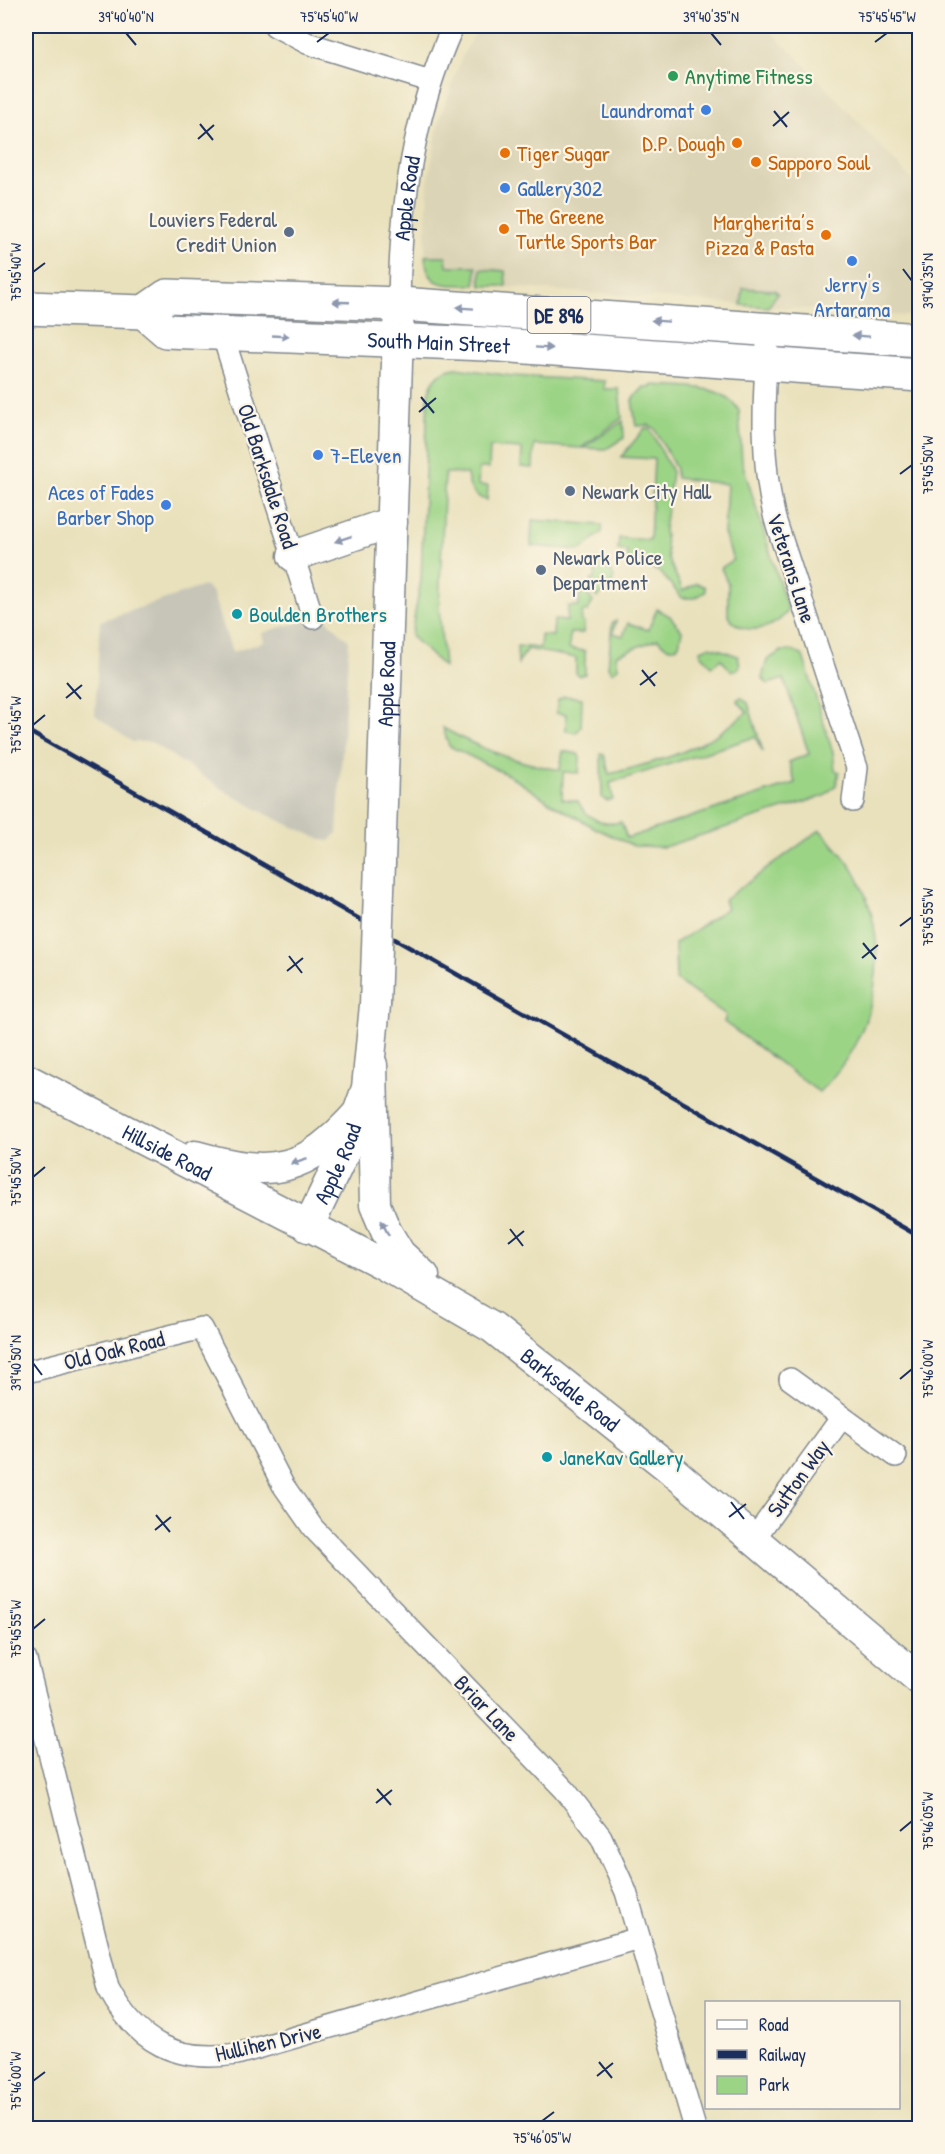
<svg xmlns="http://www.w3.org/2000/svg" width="945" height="2154" font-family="'Patrick Hand',sans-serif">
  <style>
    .built { fill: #dcd4b6 }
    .industrial { fill: #c6c5b8 }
    .green { fill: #9cd486; stroke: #5c8272; stroke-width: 1.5 }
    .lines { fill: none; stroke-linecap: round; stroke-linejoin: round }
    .street-casing { stroke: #82888d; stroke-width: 24 }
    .secondary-casing { stroke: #82888d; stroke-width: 33 }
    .primary-casing { stroke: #82888d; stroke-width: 36 }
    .street { stroke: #fff; stroke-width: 21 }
    .secondary { stroke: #fff; stroke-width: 30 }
    .primary { stroke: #fff; stroke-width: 33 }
    .rail { stroke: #1b2f5e; stroke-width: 4.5 }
    .secondary-bridge-casing { stroke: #82888d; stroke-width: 33; stroke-linecap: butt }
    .secondary-bridge { stroke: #fff; stroke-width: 30 }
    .oneway { fill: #8d97ae }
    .ticks { fill: none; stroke: #1b2f5e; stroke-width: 2 }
    .leisure-dot { fill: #2e9e5b; stroke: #fcf5e5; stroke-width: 2 }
    .shop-dot { fill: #3f7fe0; stroke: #fcf5e5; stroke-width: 2 }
    .food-dot { fill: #e8710a; stroke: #fcf5e5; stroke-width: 2 }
    .service-dot { fill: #5c6f8a; stroke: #fcf5e5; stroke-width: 2 }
    .culture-dot { fill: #0f9aa8; stroke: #fcf5e5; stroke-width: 2 }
    .labels { text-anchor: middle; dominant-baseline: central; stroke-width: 4.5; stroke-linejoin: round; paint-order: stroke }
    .shield { fill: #fcf5e5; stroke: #5e6a86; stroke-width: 1.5 }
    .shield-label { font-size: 21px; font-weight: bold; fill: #1b2f5e }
    .leisure-label { font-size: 22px; fill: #27864d; stroke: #fcf5e5; text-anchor: start }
    .shop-label { font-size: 22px; fill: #366cbe; stroke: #fcf5e5; text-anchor: end }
    .food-label { font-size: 22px; fill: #c56008; stroke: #fcf5e5; text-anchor: start }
    .street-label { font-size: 22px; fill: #1b2f5e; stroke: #fcf5e5 }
    .service-label { font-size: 22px; fill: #4e5e75; stroke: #fcf5e5; text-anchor: start }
    .culture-label { font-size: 22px; fill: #0d838f; stroke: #fcf5e5; text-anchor: start }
    .neatline { fill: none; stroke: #1b2f5e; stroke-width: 2 }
    .ticks-label { font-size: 15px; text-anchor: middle; fill: #1b2f5e }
  </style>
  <rect width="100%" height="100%" fill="#fcf5e5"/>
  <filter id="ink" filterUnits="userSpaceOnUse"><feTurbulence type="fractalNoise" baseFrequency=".0167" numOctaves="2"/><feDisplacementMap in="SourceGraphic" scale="12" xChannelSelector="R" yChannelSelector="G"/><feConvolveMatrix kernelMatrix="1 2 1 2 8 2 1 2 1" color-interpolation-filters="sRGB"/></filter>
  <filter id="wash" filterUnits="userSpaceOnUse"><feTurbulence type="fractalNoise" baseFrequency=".008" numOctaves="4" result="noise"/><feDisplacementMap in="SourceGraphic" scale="24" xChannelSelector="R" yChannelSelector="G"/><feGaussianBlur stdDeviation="1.35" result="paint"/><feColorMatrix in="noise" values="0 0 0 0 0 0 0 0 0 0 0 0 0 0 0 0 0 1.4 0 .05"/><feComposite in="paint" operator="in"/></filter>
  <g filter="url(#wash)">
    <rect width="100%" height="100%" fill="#e9e1bc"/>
    <polygon class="built" points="479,26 765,26 811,71 919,188 919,317 434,282 428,275 425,256 428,184 438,125 461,59"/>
    <polygon class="industrial" points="204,586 212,592 232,652 264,642 262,633 322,615 349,641 337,833 330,841 322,840 268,815 227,792 151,742 132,742 95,715 100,621"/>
    <g class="green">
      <path d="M425,256H446L447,266H476L475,285C446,284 428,290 425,256Z"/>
      <polygon points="481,269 505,271 506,286 481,286"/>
      <polygon points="743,288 774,290 778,293 768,307 741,305"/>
      <path d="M456,368L512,376L605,381L604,389H619L622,418L581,448L534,445L533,468L521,467L522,449L490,447L489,468H479L478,485L488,486L487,500C473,497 468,487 467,474L445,473L439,608L444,667L411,636L421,580L428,396C431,380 440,370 456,368Z"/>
      <path d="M651,385C680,388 724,382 739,411L742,462L788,610C776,630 742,638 728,616V584L721,568L733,560L724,533L727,484L676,478V469L654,428L649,425L636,426L632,400L644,387L651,388Z"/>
      <polygon points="623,421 624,438 606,449 583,448"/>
      <polygon points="645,428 650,429 672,472 664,530 668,558 683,591 697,583 705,587 705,592 695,598 682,598 661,573 653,569 651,562 638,565 637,561 628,560 627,551 618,550 619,538 650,540 654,459 621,457"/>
      <polygon points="532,520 602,525 602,532 581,550 531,546"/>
      <polygon points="596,560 605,562 614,577 612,583 597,598 593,593 591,580 595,579"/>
      <polygon points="580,592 586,592 593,602 587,612 583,611 581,621 584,623 583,633 570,633 569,649 585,651 585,674 579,676 576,673 576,658 527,649 518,664 517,646 540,648 541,635 553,636 554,620 567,621 568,606 579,606"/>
      <path d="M657,609L670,616L682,631L679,645C672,652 663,646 658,639L616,655L618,668L612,672L608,667L612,623L616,621L613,633L623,636L628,623L648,630Z"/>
      <polygon points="710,646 738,656 740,665 738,669 731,671 721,659 712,666 701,654 701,650"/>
      <path d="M782,651H795L803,656L833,753L835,770L839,772L836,785L824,796L664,847L634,846L595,828L551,803L510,776L449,746L443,728C481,750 517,763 560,770L563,751L578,754L580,758L579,773L563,772L562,799L578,801C585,817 603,827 621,822L627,838L795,783L789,762L809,754L784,679L768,684L762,678L767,660Z"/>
      <polygon points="564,696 582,698 581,727 576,733 566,731 566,714 556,713 558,700"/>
      <path d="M741,697L748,703L763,752L755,737L610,783L613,799L607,801L602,798L601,754H604L609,774C662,761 705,749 747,712L737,700Z"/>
      <path d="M820,830C832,843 846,857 855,873C895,946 878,1035 819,1092L724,1022L726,1015L676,980L675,944L727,908L724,900Z"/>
    </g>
  </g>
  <g filter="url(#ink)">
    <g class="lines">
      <defs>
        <g id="street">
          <polyline points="275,26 307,43 430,81"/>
          <path id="s1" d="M399,304C400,207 413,114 453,26"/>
          <path d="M768,329C764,395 759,454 775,519L857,768L853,801"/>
          <polyline points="222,333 313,618"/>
          <polyline points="26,1372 202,1328 283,1485 313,1528 565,1790 601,1837 626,1892 695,2128"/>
          <polyline points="790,1379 896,1456"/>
          <polyline points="754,1539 842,1417"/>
          <path d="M26,1660L108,1988C137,2043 176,2063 237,2054L639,1938"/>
        </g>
        <g id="secondary">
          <polyline points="293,556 392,522"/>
          <path id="s2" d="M380,862L399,304"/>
          <polyline points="372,1065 375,1205 386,1231 400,1254 424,1276"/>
          <path id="s3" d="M26,1079L381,1263L493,1328L668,1467L920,1680"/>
          <path d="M195,1156C273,1178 305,1173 359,1112"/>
          <path id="s4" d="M308,1227L345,1150L367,1088L375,1005"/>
        </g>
        <g id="primary">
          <polyline points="26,308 144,312 167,296 399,304 920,340"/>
          <path id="s5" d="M144,312L166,331L485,344L920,375"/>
        </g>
      </defs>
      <use href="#street" class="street-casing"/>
      <use href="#secondary" class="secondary-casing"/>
      <use href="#primary" class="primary-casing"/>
      <use href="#street" class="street"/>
      <use href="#secondary" class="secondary"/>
      <use href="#primary" class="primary"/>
      <polyline class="rail" points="26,730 920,1237"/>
      <defs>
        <polyline id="secondary-bridge" points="375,1005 380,862"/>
      </defs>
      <use href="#secondary-bridge" class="secondary-bridge-casing"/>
      <use href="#secondary-bridge" class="secondary-bridge"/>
    </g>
    <defs><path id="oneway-solid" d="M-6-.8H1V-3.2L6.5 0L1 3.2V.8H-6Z" transform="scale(1.5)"/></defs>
    <g class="oneway">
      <use href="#oneway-solid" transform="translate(341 302) rotate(-178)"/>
      <use href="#oneway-solid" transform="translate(465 308) rotate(-176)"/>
      <use href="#oneway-solid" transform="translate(660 321) rotate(-176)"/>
      <use href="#oneway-solid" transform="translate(281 336) rotate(3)"/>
      <use href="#oneway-solid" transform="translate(861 336) rotate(-176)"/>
      <use href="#oneway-solid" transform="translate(544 348) rotate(4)"/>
      <use href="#oneway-solid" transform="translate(343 539) rotate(161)"/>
      <use href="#oneway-solid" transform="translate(299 1161) rotate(161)"/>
      <use href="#oneway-solid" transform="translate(385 1228) rotate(-116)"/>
    </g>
  </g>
  <path class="ticks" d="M126,33L136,45M711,33L721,45M317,42L329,33M875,42L887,33M774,111L787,127M200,124L213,140M773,126L789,112M198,139L214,125M903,269L912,281M33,272L45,263M421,397L434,413M419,412L436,398M900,474L912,465M642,670L655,686M67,683L81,699M640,685L657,672M66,698L82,685M33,725L45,715M900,926L912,917M863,943L876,959M289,956L302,973M862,958L878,945M287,971L303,958M33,1177L45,1167M510,1229L523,1246M508,1244L524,1231M33,1363L42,1375M900,1379L912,1369M731,1502L744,1519M156,1515L170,1532M729,1517L746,1504M155,1530L171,1517M33,1629L45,1619M377,1789L391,1805M376,1803L392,1790M900,1831L912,1821M599,2062L612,2078M597,2076L613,2063M33,2081L45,2072M542,2121L554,2112"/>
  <circle class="leisure-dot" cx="673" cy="76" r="6"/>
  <g class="shop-dot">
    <circle cx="706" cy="110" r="6"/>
    <circle cx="505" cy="188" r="6"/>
    <circle cx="852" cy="261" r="6"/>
    <circle cx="318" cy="455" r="6"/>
    <circle cx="166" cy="505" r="6"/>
  </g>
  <g class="food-dot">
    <circle cx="737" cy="143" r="6"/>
    <circle cx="505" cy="153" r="6"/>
    <circle cx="756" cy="162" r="6"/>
    <circle cx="504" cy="229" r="6"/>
    <circle cx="826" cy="235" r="6"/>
  </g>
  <g class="service-dot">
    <circle cx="289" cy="232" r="6"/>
    <circle cx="570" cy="491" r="6"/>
    <circle cx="541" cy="570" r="6"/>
  </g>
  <g class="culture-dot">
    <circle cx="237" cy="614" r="6"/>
    <circle cx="547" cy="1457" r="6"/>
  </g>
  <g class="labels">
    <rect class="shield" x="527.5" y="297" width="63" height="36" rx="4.5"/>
    <g class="shield-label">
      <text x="559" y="315">DE 896</text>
    </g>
    <g class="leisure-label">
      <text x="685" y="76">Anytime Fitness</text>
    </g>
    <g class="shop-label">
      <text x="694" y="110">Laundromat</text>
      <text x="517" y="188" text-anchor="start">Gallery302</text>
      <text x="852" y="284" text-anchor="middle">Jerry's<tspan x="852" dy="25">Artarama</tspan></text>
      <text x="330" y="455" text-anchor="start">7-Eleven</text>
      <text x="154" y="492">Aces of Fades<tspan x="154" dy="25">Barber Shop</tspan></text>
    </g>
    <g class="food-label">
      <text x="725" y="143" text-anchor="end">D.P. Dough</text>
      <text x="517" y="153">Tiger Sugar</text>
      <text x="768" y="162">Sapporo Soul</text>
      <text x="516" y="216">The Greene<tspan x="516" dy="25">Turtle Sports Bar</tspan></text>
      <text x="814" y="222" text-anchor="end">Margherita’s<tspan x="814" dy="25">Pizza &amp; Pasta</tspan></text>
    </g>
    <g class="street-label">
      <text stroke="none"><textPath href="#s1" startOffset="106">Apple Road</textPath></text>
      <text stroke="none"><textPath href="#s5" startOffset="302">South Main Street</textPath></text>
      <text transform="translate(268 476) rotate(72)">Old Barksdale Road</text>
      <text transform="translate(792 568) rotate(72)">Veterans Lane</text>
      <text stroke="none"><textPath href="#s2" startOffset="178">Apple Road</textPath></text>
      <text stroke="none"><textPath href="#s3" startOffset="159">Hillside Road</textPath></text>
      <text stroke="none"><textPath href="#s4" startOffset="70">Apple Road</textPath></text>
      <text transform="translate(114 1350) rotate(-14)">Old Oak Road</text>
      <text stroke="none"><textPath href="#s3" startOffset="628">Barksdale Road</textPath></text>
      <text transform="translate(798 1478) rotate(-54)">Sutton Way</text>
      <text transform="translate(487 1708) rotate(46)">Briar Lane</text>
      <text transform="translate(268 2042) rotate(-13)">Hullihen Drive</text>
    </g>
    <g class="service-label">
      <text x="277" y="219" text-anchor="end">Louviers Federal<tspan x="277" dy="25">Credit Union</tspan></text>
      <text x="582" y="491">Newark City Hall</text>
      <text x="553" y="557">Newark Police<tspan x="553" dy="25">Department</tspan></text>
    </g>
    <g class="culture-label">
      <text x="249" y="614">Boulden Brothers</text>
      <text x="559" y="1457">JaneKav Gallery</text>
    </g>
  </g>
  <rect width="945" height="2154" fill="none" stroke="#fcf5e5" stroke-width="66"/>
  <rect x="705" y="2001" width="195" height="108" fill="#fcf5e5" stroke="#a2a6af" stroke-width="1.5"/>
  <rect x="717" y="2020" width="30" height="9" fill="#ffffff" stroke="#a2a6af" stroke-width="1.5"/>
  <text x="759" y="2031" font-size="18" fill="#1b2f5e">Road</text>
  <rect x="717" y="2050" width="30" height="9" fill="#1b2f5e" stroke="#a2a6af" stroke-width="1.5"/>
  <text x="759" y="2061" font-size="18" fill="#1b2f5e">Railway</text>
  <rect x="717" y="2076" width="30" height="18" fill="#9cd486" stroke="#a2a6af" stroke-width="1.5"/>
  <text x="759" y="2091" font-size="18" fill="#1b2f5e">Park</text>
  <rect x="33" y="33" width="879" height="2088" class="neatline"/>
  <g class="ticks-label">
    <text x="126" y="22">39°40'40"N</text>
    <text x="329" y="22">75°45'40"W</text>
    <text x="711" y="22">39°40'35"N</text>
    <text x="887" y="22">75°45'45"W</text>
    <text transform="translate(16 272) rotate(-90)" y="5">75°45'40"W</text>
    <text transform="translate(928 281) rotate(-90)" y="5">39°40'35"N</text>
    <text transform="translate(928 465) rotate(-90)" y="5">75°45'50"W</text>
    <text transform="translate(16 725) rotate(-90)" y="5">75°45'45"W</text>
    <text transform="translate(928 917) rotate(-90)" y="5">75°45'55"W</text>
    <text transform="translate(16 1177) rotate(-90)" y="5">75°45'50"W</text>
    <text transform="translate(16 1363) rotate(-90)" y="5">39°40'50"N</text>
    <text transform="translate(928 1369) rotate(-90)" y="5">75°46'00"W</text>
    <text transform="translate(16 1629) rotate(-90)" y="5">75°45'55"W</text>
    <text transform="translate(928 1821) rotate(-90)" y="5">75°46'05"W</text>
    <text transform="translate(16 2081) rotate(-90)" y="5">75°46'00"W</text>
    <text x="542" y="2143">75°46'05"W</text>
  </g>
</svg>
